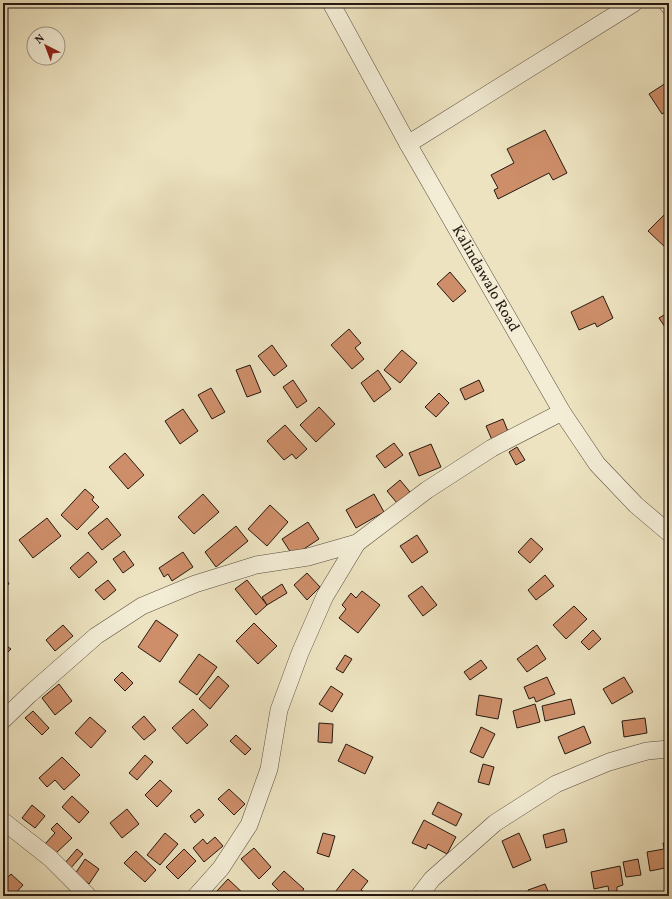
<svg xmlns="http://www.w3.org/2000/svg" width="672" height="899" font-family="Vollkorn,serif">
  <style>
    .building { fill: #cd8e69; stroke: #261912 }
    .lines { fill: none; stroke-linecap: round; stroke-linejoin: round }
    .minor-casing { stroke: #584c3e; stroke-width: 18 }
    .minor { stroke: #f3edd6; stroke-width: 17 }
    .labels { text-anchor: middle; dominant-baseline: central; stroke-width: 3; stroke-linejoin: round; paint-order: stroke }
    .street-label { font-size: 15px; fill: #261912; stroke: #f3edd6 }
  </style>
  <rect width="100%" height="100%" fill="#ede3c0"/>
  <filter id="stains"><feTurbulence type="fractalNoise" baseFrequency=".005" numOctaves="4"/><feColorMatrix values="0 0 0 0 .2 0 0 0 0 .09 0 0 0 0 .02 0 0 0 .5 -.17"/></filter>
  <radialGradient id="worn" r=".72"><stop offset=".6" stop-color="#630" stop-opacity="0"/><stop offset="1" stop-color="#630" stop-opacity=".3"/></radialGradient>
  <g class="building">
    <polygon points="669,81 669,110 662,114 649,94"/>
    <polygon points="545,130 567,173 553,180 549,173 498,199 494,190 498,188 491,175 514,163 507,149"/>
    <polygon points="666,213 669,216 669,245 666,248 648,231"/>
    <polygon points="450,272 466,291 453,302 437,284"/>
    <polygon points="603,296 613,318 597,327 595,323 579,330 571,312"/>
    <polygon points="669,312 669,333 659,318"/>
    <polygon points="349,329 361,343 355,348 364,359 352,369 331,345"/>
    <polygon points="272,345 287,366 274,376 258,356"/>
    <polygon points="402,350 417,363 400,383 384,370"/>
    <polygon points="250,365 261,392 247,397 236,370"/>
    <polygon points="378,370 391,389 374,402 361,383"/>
    <polygon points="293,380 307,401 297,408 283,387"/>
    <polygon points="479,380 484,391 465,400 460,389"/>
    <polygon points="211,388 225,412 212,419 198,395"/>
    <polygon points="439,393 449,403 436,417 425,407"/>
    <polygon points="319,407 335,424 316,442 300,425"/>
    <polygon points="183,409 198,431 180,444 165,421"/>
    <polygon points="503,419 509,434 492,440 486,426"/>
    <polygon points="285,425 307,449 296,459 292,454 284,460 267,441"/>
    <polygon points="394,443 403,455 385,468 376,456"/>
    <polygon points="431,444 441,467 419,476 409,453"/>
    <polygon points="517,447 525,460 516,465 509,452"/>
    <polygon points="125,453 144,475 128,489 109,467"/>
    <polygon points="400,480 410,492 397,503 387,491"/>
    <polygon points="85,489 94,497 92,500 99,507 77,530 61,515"/>
    <polygon points="203,494 219,512 194,534 178,517"/>
    <polygon points="374,494 384,512 356,528 346,510"/>
    <polygon points="270,505 288,522 267,546 248,529"/>
    <polygon points="47,518 61,536 33,558 19,540"/>
    <polygon points="107,518 121,535 102,550 88,533"/>
    <polygon points="308,522 319,539 293,556 282,539"/>
    <polygon points="236,526 248,541 216,567 205,552"/>
    <polygon points="417,535 428,552 412,563 400,546"/>
    <polygon points="531,538 543,549 530,563 518,552"/>
    <polygon points="124,551 134,565 123,573 113,559"/>
    <polygon points="88,552 97,562 79,578 70,568"/>
    <polygon points="183,552 193,567 172,581 168,574 164,577 159,568"/>
    <polygon points="3,573 9,584 3,587"/>
    <polygon points="307,573 320,587 307,600 294,585"/>
    <polygon points="545,575 554,586 536,600 528,590"/>
    <polygon points="108,580 116,590 104,600 95,590"/>
    <polygon points="247,580 267,605 256,615 235,589"/>
    <polygon points="282,584 287,593 267,605 262,597"/>
    <polygon points="422,586 437,605 423,616 408,596"/>
    <polygon points="362,591 380,605 358,633 339,618 346,609 342,605 351,593 356,598"/>
    <polygon points="574,606 587,619 566,639 553,625"/>
    <polygon points="156,620 178,635 160,662 138,647"/>
    <polygon points="254,623 277,646 258,664 236,641"/>
    <polygon points="63,625 73,636 55,651 46,640"/>
    <polygon points="593,630 601,639 589,650 581,642"/>
    <polygon points="4,644 11,649 3,657 3,645"/>
    <polygon points="537,645 546,659 527,672 517,659"/>
    <polygon points="199,654 217,667 197,695 179,682"/>
    <polygon points="345,655 352,659 343,673 336,669"/>
    <polygon points="481,660 487,668 470,680 464,672"/>
    <polygon points="122,672 133,683 125,691 114,680"/>
    <polygon points="218,676 229,686 210,709 199,699"/>
    <polygon points="547,677 555,694 536,702 534,697 529,699 524,687"/>
    <polygon points="624,677 633,692 612,704 603,689"/>
    <polygon points="59,684 72,701 55,715 42,698"/>
    <polygon points="331,686 343,694 332,712 319,704"/>
    <polygon points="479,695 502,699 498,719 476,715"/>
    <polygon points="571,699 575,714 545,721 542,706"/>
    <polygon points="535,704 540,722 517,728 513,711"/>
    <polygon points="193,709 208,725 187,744 172,728"/>
    <polygon points="33,711 49,728 42,735 25,718"/>
    <polygon points="144,716 156,730 144,740 132,727"/>
    <polygon points="90,717 106,731 91,748 75,733"/>
    <polygon points="645,718 647,733 624,737 622,721"/>
    <polygon points="319,723 333,724 332,743 318,742"/>
    <polygon points="584,726 591,743 565,754 558,737"/>
    <polygon points="481,727 495,734 483,758 470,752"/>
    <polygon points="236,735 251,749 245,755 230,741"/>
    <polygon points="346,744 373,757 365,774 338,761"/>
    <polygon points="145,755 153,762 137,780 129,773"/>
    <polygon points="62,757 80,775 64,790 55,780 47,787 39,778"/>
    <polygon points="483,764 494,767 489,785 478,782"/>
    <polygon points="160,780 172,791 157,807 145,795"/>
    <polygon points="229,789 245,804 234,815 218,799"/>
    <polygon points="72,796 89,812 79,823 62,807"/>
    <polygon points="438,802 462,814 456,826 432,814"/>
    <polygon points="32,805 45,816 35,828 22,818"/>
    <polygon points="127,809 139,824 122,838 110,823"/>
    <polygon points="199,809 204,815 195,823 190,816"/>
    <polygon points="424,820 456,837 447,854 428,844 426,849 412,843"/>
    <polygon points="57,823 72,838 55,854 45,844 55,833 51,829"/>
    <polygon points="564,829 567,842 546,848 543,835"/>
    <polygon points="165,833 178,844 160,865 147,855"/>
    <polygon points="323,833 335,836 329,857 317,853"/>
    <polygon points="519,833 531,860 513,868 502,841"/>
    <polygon points="215,837 223,846 204,862 193,848 203,839 207,844"/>
    <polygon points="669,842 669,876 666,876 665,868 650,871 647,852 664,849 663,843"/>
    <polygon points="254,848 271,867 259,879 241,859"/>
    <polygon points="77,849 83,854 70,869 64,864"/>
    <polygon points="184,849 196,861 178,879 166,867"/>
    <polygon points="136,851 156,870 145,882 124,863"/>
    <polygon points="85,859 99,869 89,884 75,874"/>
    <polygon points="638,859 641,875 626,877 623,862"/>
    <polygon points="620,866 623,885 617,887 617,891 609,892 608,886 594,889 591,872"/>
    <polygon points="353,869 368,881 361,890 366,893 364,896 332,896"/>
    <polygon points="284,871 304,889 298,896 284,896 272,884"/>
    <polygon points="11,874 23,885 13,896 5,896 3,894 3,882"/>
    <polygon points="228,879 246,896 220,896 216,892"/>
    <polygon points="545,884 550,896 530,896 528,890"/>
    <polygon points="477,891 479,896 464,896"/>
  </g>
  <g class="lines">
    <defs>
      <g id="minor">
        <path id="s1" d="M331,3L408,144L562,412L597,464L636,505L669,533"/>
        <polyline points="667,3 669,6"/>
        <polyline points="408,144 634,3"/>
        <polyline points="3,720 30,694 96,636 142,606 195,584 256,565 308,557 357,543 427,490 492,448 562,412"/>
        <polyline points="3,821 50,858 88,896"/>
        <polyline points="196,896 221,868 249,825 269,769 279,710 300,653 325,596 357,543"/>
        <polyline points="419,896 432,879 495,823 556,784 609,762 647,751 669,749"/>
      </g>
    </defs>
    <use href="#minor" class="minor-casing"/>
    <use href="#minor" class="minor"/>
  </g>
  <g class="labels">
    <g class="street-label">
      <text stroke="none"><textPath href="#s1" startOffset="316">Kalindawalo Road</textPath></text>
    </g>
  </g>
  <rect width="672" height="899" fill="none" stroke="#ede3c0" stroke-width="16"/>
  <rect x="4" y="4" width="664" height="891" fill="none" stroke="#261912" stroke-width="2"/>
  <rect x="8" y="8" width="656" height="883" fill="none" stroke="#261912"/>
  <g transform="translate(46 46) rotate(318)"><circle r="19" fill="#f3edd6" stroke="#a19888"/>
  <path d="M0-3L7 15L0 10L-7 15Z" fill="#8f2418"/>
  <text y="-6" font-size="11" font-weight="bold" text-anchor="middle" fill="#261912">N</text>
  </g>
  <rect width="100%" height="100%" filter="url(#stains)"/>
  <rect width="100%" height="100%" fill="url(#worn)"/>
</svg>
